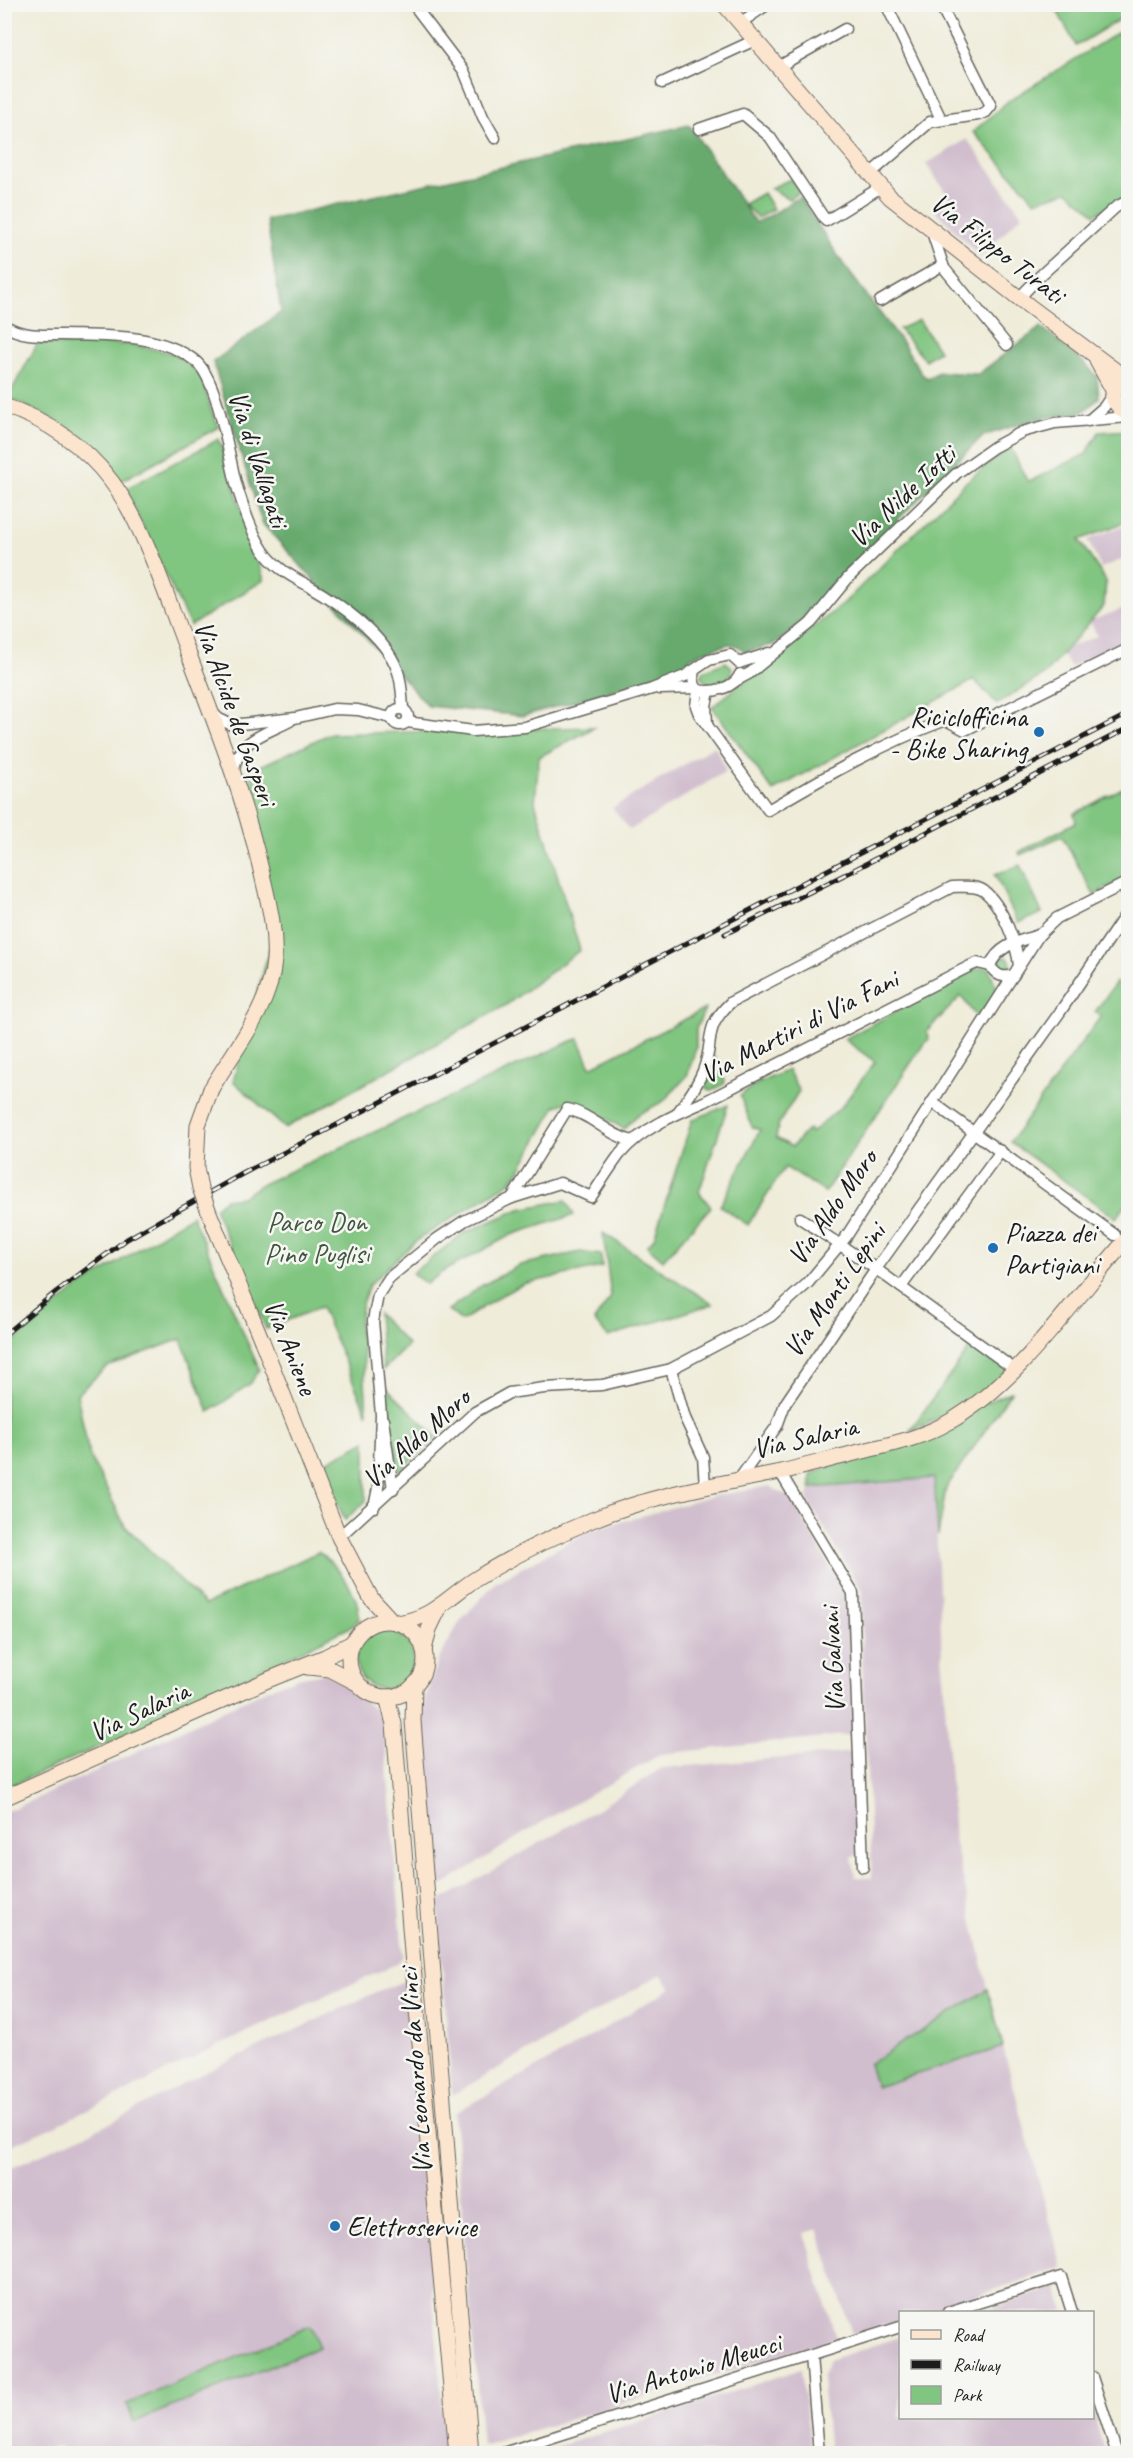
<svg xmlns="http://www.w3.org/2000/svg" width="1133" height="2458" font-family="Caveat,sans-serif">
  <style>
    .industrial { fill: #d0bdcd; fill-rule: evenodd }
    .green { fill: #80c580; stroke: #4e704e; stroke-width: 1.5 }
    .forest { fill: #68aa6e; stroke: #426345; stroke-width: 1.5 }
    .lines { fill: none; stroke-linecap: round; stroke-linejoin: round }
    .street-casing { stroke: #66655e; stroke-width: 13 }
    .secondary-casing { stroke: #66655e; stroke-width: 17 }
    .street { stroke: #fff; stroke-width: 10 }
    .secondary { stroke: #fce5cf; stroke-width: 15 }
    .rail-casing { stroke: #1c1c1c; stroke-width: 5 }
    .rail { stroke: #f6f6f2; stroke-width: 3; stroke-dasharray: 9; stroke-linecap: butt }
    .secondary-bridge-casing { stroke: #66655e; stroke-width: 17; stroke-linecap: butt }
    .secondary-bridge { stroke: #fce5cf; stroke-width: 15 }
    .poi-dot { fill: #1f6fb2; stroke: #f6f6f2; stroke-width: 2 }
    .labels { text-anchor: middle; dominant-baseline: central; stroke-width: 5; stroke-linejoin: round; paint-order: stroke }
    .street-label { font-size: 28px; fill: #1c1c1c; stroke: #f6f6f2 }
    .poi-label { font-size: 28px; fill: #1c1c1c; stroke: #f6f6f2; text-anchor: start }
    .park-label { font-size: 28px; fill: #3f573f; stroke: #f6f6f2 }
  </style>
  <rect width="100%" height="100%" fill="#f6f6f2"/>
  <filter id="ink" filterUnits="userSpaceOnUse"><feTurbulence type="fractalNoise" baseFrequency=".0167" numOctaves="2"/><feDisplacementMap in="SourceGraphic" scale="12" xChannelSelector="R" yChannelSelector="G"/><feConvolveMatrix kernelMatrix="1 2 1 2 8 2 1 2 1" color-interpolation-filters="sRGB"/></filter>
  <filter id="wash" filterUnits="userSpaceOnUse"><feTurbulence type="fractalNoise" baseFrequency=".008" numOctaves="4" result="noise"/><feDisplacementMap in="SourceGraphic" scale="24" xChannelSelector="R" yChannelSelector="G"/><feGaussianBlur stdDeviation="1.35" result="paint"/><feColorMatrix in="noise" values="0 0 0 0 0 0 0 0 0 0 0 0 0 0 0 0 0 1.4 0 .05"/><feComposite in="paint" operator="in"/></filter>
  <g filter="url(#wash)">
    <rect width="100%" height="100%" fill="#efecd9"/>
    <g class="industrial">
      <polygon points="967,139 1022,215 980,257 935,210 949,197 926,164"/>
      <polygon points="1128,524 1128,557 1101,568 1088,540"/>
      <polygon points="1128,607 1128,638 1071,667 1059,651 1097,636 1090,621"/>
      <polygon points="715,746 726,771 630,830 612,808"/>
      <polygon points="934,1478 943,1675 954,1839 988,1989 869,2064 877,2087 1003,2047 1062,2267 929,2312 900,2312 900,2321 852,2334 818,2229 804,2233 836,2338 482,2446 454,2113 567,2051 671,1988 661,1974 452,2095 438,1902 601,1807 662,1768 855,1752 859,1855 852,1856 855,1877 872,1878 862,1657 862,1591 807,1499 811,1488"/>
      <polygon points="769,1486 792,1499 848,1600 854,1734 661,1754 532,1828 435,1890 427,1787 420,1728 425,1698 439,1659 460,1621 496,1582 589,1531 713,1496"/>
      <polygon points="324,1673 345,1683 383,1718 403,1955 398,1963 243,2034 57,2125 5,2148 5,2023 13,2019 5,2002 5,1812 62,1787 266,1690 298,1678"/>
      <path d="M405,1981L408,1986L433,2268V2297L446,2453L62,2454L59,2446L39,2453L5,2454V2170L105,2126L194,2078L378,1991ZM309,2326L319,2347L133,2421L127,2403Z"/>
      <polygon points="1057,2287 1064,2312 977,2312 998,2306"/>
      <polygon points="900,2337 900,2418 1092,2418 1093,2411 1105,2453 829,2453 822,2378 829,2360"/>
      <polygon points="801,2369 811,2453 535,2453 693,2405"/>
    </g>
    <g class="green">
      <polygon points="1054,5 1128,5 1128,14 1076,46"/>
      <polygon points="1128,26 1128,196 1095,214 1068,191 1035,201 973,132 1008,101"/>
      <polygon points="791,179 800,191 789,199 770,188"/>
      <polygon points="763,193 773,209 757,218 744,204"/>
      <polygon points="919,320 939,351 925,360 899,329"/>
      <polygon points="99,342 133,345 172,353 201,374 210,407 219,427 119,482 94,449 61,424 8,397 38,343 74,345"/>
      <polygon points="1128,430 1128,521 1079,540 1106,581 1104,606 1045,674 997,704 974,680 773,791 712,707 844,603 967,481 1010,447 1028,482 1086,454 1099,432"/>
      <polygon points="219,439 264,580 190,626 125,489"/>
      <polygon points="726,662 732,668 729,678 712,684 703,680 701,676 705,670"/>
      <polygon points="595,727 539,757 535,802 580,950 506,1005 285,1128 233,1081 274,933 250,771 329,734"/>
      <polygon points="1128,785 1128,877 1094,895 1062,836 1020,855 1019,852 1076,822 1074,814"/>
      <polygon points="1020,865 1042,913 1018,923 995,875"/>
      <circle cx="1004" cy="964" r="7"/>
      <polygon points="977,968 989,968 998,992 978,1019 961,996 927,1031 929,1039 923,1045 825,1192 785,1167 748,1225 720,1206 760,1130 752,1127 740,1096 756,1084 788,1070 799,1091 779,1123 776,1138 792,1147 808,1129 811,1133 842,1106 875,1062 844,1039"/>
      <polygon points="1116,982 1128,991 1128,1202 1116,1218 1010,1142 1101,1016 1095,1012"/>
      <polygon points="705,1009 696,1029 696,1048 687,1076 664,1101 637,1115 624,1129 574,1100 556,1106 518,1173 509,1183 417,1240 369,1285 362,1304 359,1325 363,1348 367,1414 321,1307 266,1329 214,1208 225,1199 242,1197 260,1185 571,1041 579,1039 591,1067"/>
      <polygon points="714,1056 725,1081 724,1084 711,1091 707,1088 705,1083"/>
      <polygon points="728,1105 699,1192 711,1207 663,1260 647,1246 654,1238 692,1120"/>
      <polygon points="566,1200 574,1215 511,1235 444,1271 426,1284 412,1273 464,1233 520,1209"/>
      <path d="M192,1215L259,1369L251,1383L209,1412L181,1339L107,1367L77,1394L89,1454L125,1526L205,1605L318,1552C337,1564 361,1596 359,1619L353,1626L123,1736L5,1788V1348L79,1287Z"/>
      <polygon points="603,1233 713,1304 608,1337 594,1321 611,1297"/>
      <polygon points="580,1252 601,1255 602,1267 523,1284 500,1296 462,1321 448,1310 481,1286 520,1265"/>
      <polygon points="378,1314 408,1345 383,1370"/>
      <polygon points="972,1345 1008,1370 961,1409 910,1430"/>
      <polygon points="383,1384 437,1437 399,1472"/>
      <polygon points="1011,1392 946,1488 938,1536 934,1478 811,1488 811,1474"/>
      <polygon points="366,1441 366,1501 345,1520 320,1465"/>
      <circle cx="385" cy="1660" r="29"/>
      <polygon points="988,1989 1003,2047 876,2087 869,2064"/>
      <polygon points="310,2326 319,2347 134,2422 127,2404"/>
    </g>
    <path class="forest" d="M689,125L755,222C772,218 784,205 800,197L844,265L904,345L921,373L927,378L939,372L978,374L1041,327L1080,359L1097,376L1099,398L1083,412L1035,419L983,436L879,538L789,634L772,645L745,652L738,646L729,644L700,653L690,658L681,671L523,716L428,706L262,523L213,362L281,312L267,220Z"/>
  </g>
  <g filter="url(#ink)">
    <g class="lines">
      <defs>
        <g id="street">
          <polyline points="413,4 464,71 483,117 495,138"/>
          <polyline points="886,4 941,119"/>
          <polyline points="740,23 768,4"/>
          <polyline points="778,67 845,29"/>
          <polyline points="662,83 755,40"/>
          <polyline points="699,129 743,114 770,137 826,221 881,187"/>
          <polyline points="870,174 930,122 978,115 986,112 991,106 940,4"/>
          <polyline points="931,229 944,268 1007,345"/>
          <polyline points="1019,298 1041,275 1116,207 1124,203 1128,207"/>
          <polyline points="880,301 943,265"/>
          <path d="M4,325C22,337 42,335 62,335C103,336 159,333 194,360C219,378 228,456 237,487C244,509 251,531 263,550C274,567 292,577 309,586C339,603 385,636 397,669C402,681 402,696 403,709"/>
          <polyline points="1088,421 1104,407 1112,395"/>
          <polyline points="739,663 769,653"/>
          <path d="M694,671C692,678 693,684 698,690L696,706L699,714L768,810C826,776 883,743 946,720L965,730L1128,649"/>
          <polyline points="737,680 750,673 811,623 848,578 957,473 994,447 1022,432 1055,423 1128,417"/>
          <polyline points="659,689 696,688"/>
          <path d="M698,690C712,693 734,689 740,674"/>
          <circle cx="400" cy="717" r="8"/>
          <polyline points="212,712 219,719 232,725 295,718 334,709 358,710 391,718"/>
          <polyline points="407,722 473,731 525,727 652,689 685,676 709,660 730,655 739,663"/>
          <polyline points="707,723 706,706 709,691"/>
          <path d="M234,771C237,740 265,734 290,721"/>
          <path d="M1014,975C1002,978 997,976 990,966C998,945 1019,941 1039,935"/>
          <polyline points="932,1102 1115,1235"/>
          <path d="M678,1112C688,1099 697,1086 703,1071C716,1038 701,1031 731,1002L952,887C962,887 976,885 984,891C1002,905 1017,944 1019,966"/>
          <path d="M633,1141C609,1136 591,1114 567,1109L512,1198L560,1183L591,1197C601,1182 610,1167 620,1154C641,1129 676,1114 704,1102L970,966L977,963L990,966"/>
          <polyline points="800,1218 876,1269 1014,1369"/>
          <polyline points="901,1287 1001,1151"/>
          <polyline points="671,1369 685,1418 703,1457 705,1486"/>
          <polyline points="383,1420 393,1489"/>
          <polyline points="780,1472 853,1593 863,1867"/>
          <polyline points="740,1478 777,1426 785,1404 876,1269 1060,1012 1128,911"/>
          <polyline points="374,1507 378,1488 381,1415 373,1321 378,1295 389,1278 437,1239 464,1221 512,1198"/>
          <polyline points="339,1537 475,1412 509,1393 544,1388 602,1385 671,1369 771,1316 808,1283 846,1237 1039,935 1057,918 1128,882"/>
          <polyline points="948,2312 1061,2277 1072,2312"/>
          <polyline points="811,2356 819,2454"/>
          <polyline points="1092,2377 1117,2454"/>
          <polyline points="500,2454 900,2327"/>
        </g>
        <g id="secondary">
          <polyline points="724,4 890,197 1029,306 1128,380"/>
          <polyline points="1097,361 1113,390"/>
          <path d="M1121,384C1105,393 1116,407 1128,414"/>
          <path d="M4,406C46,419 85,446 111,481C143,523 165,592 184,642C213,717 243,792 261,870C268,900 276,929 274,960C271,1007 234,1050 211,1089"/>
          <polyline points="262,1341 339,1537 371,1598 392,1621"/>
          <circle cx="387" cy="1659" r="38"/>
          <path d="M397,1623C435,1618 449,1595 479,1577C514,1555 554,1536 592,1520C655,1494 715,1485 780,1472C805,1467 830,1459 855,1453C887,1445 920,1439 949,1422C1019,1383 1075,1297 1128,1238"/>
          <polyline points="424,1650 429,1629 439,1608"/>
          <polyline points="307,1667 330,1669 357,1683"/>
          <polyline points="414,1685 413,1721 471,2454"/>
          <polyline points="387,1697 394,1724 413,1965 457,2454"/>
          <polyline points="4,1798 270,1679 325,1657 352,1643"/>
        </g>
      </defs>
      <use href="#street" class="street-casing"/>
      <use href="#secondary" class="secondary-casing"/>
      <use href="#street" class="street"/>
      <use href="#secondary" class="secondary"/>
      <defs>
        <g id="rail">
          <polyline points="725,934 848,873 1128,728"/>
          <polyline points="4,1335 56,1292 127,1239 244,1173 1128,714"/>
        </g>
      </defs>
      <use href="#rail" class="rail-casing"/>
      <use href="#rail" class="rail"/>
      <defs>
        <polyline id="secondary-bridge" points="211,1089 198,1125 196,1168 200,1188 210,1215 262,1341"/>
      </defs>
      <use href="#secondary-bridge" class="secondary-bridge-casing"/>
      <use href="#secondary-bridge" class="secondary-bridge"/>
    </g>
  </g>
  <g class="poi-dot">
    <circle cx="1039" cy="732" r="6"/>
    <circle cx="993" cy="1248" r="6"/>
    <circle cx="335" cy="2226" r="6"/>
  </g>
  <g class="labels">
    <g class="street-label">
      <text transform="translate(998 248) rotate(38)">Via Filippo Turati</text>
      <text transform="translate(259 459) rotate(72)">Via di Vallagati</text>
      <text transform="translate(902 496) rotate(-43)">Via Nilde Iotti</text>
      <text transform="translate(236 713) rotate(70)">Via Alcide de Gasperi</text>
      <text transform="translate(799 1026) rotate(-27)">Via Martiri di Via Fani</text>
      <text transform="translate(832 1207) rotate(-55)">Via Aldo Moro</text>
      <text transform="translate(834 1290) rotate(-55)">Via Monti Lepini</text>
      <text transform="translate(291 1347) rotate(68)">Via Aniene</text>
      <text transform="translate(805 1437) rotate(-13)">Via Salaria</text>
      <text transform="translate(416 1438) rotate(-42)">Via Aldo Moro</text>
      <text transform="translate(832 1660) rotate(-93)">Via Galvani</text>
      <text transform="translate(139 1711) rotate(-25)">Via Salaria</text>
      <text transform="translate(415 2071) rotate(-94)">Via Leonardo da Vinci</text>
      <text transform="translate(693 2368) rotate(-17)">Via Antonio Meucci</text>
    </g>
    <g class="poi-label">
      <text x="1027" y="716" text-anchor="end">Riciclofficina<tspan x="1027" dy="32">- Bike Sharing</tspan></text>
      <text x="1005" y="1232">Piazza dei<tspan x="1005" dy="32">Partigiani</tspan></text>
      <text x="347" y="2226">Elettroservice</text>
    </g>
    <g class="park-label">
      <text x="317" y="1221">Parco Don<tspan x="317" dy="32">Pino Puglisi</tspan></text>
    </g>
  </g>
  <rect width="1133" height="2458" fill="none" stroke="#f6f6f2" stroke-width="24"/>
  <rect x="899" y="2311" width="195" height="108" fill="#f6f6f2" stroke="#9f9f9c" stroke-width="1.5"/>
  <rect x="911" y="2330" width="30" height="9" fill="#fce5cf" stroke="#9f9f9c" stroke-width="1.5"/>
  <text x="953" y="2341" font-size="18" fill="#1c1c1c">Road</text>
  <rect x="911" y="2360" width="30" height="9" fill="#1c1c1c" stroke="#9f9f9c" stroke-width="1.5"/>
  <text x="953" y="2371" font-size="18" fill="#1c1c1c">Railway</text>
  <rect x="911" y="2386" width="30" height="18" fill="#80c580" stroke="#9f9f9c" stroke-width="1.5"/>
  <text x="953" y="2401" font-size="18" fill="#1c1c1c">Park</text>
</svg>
